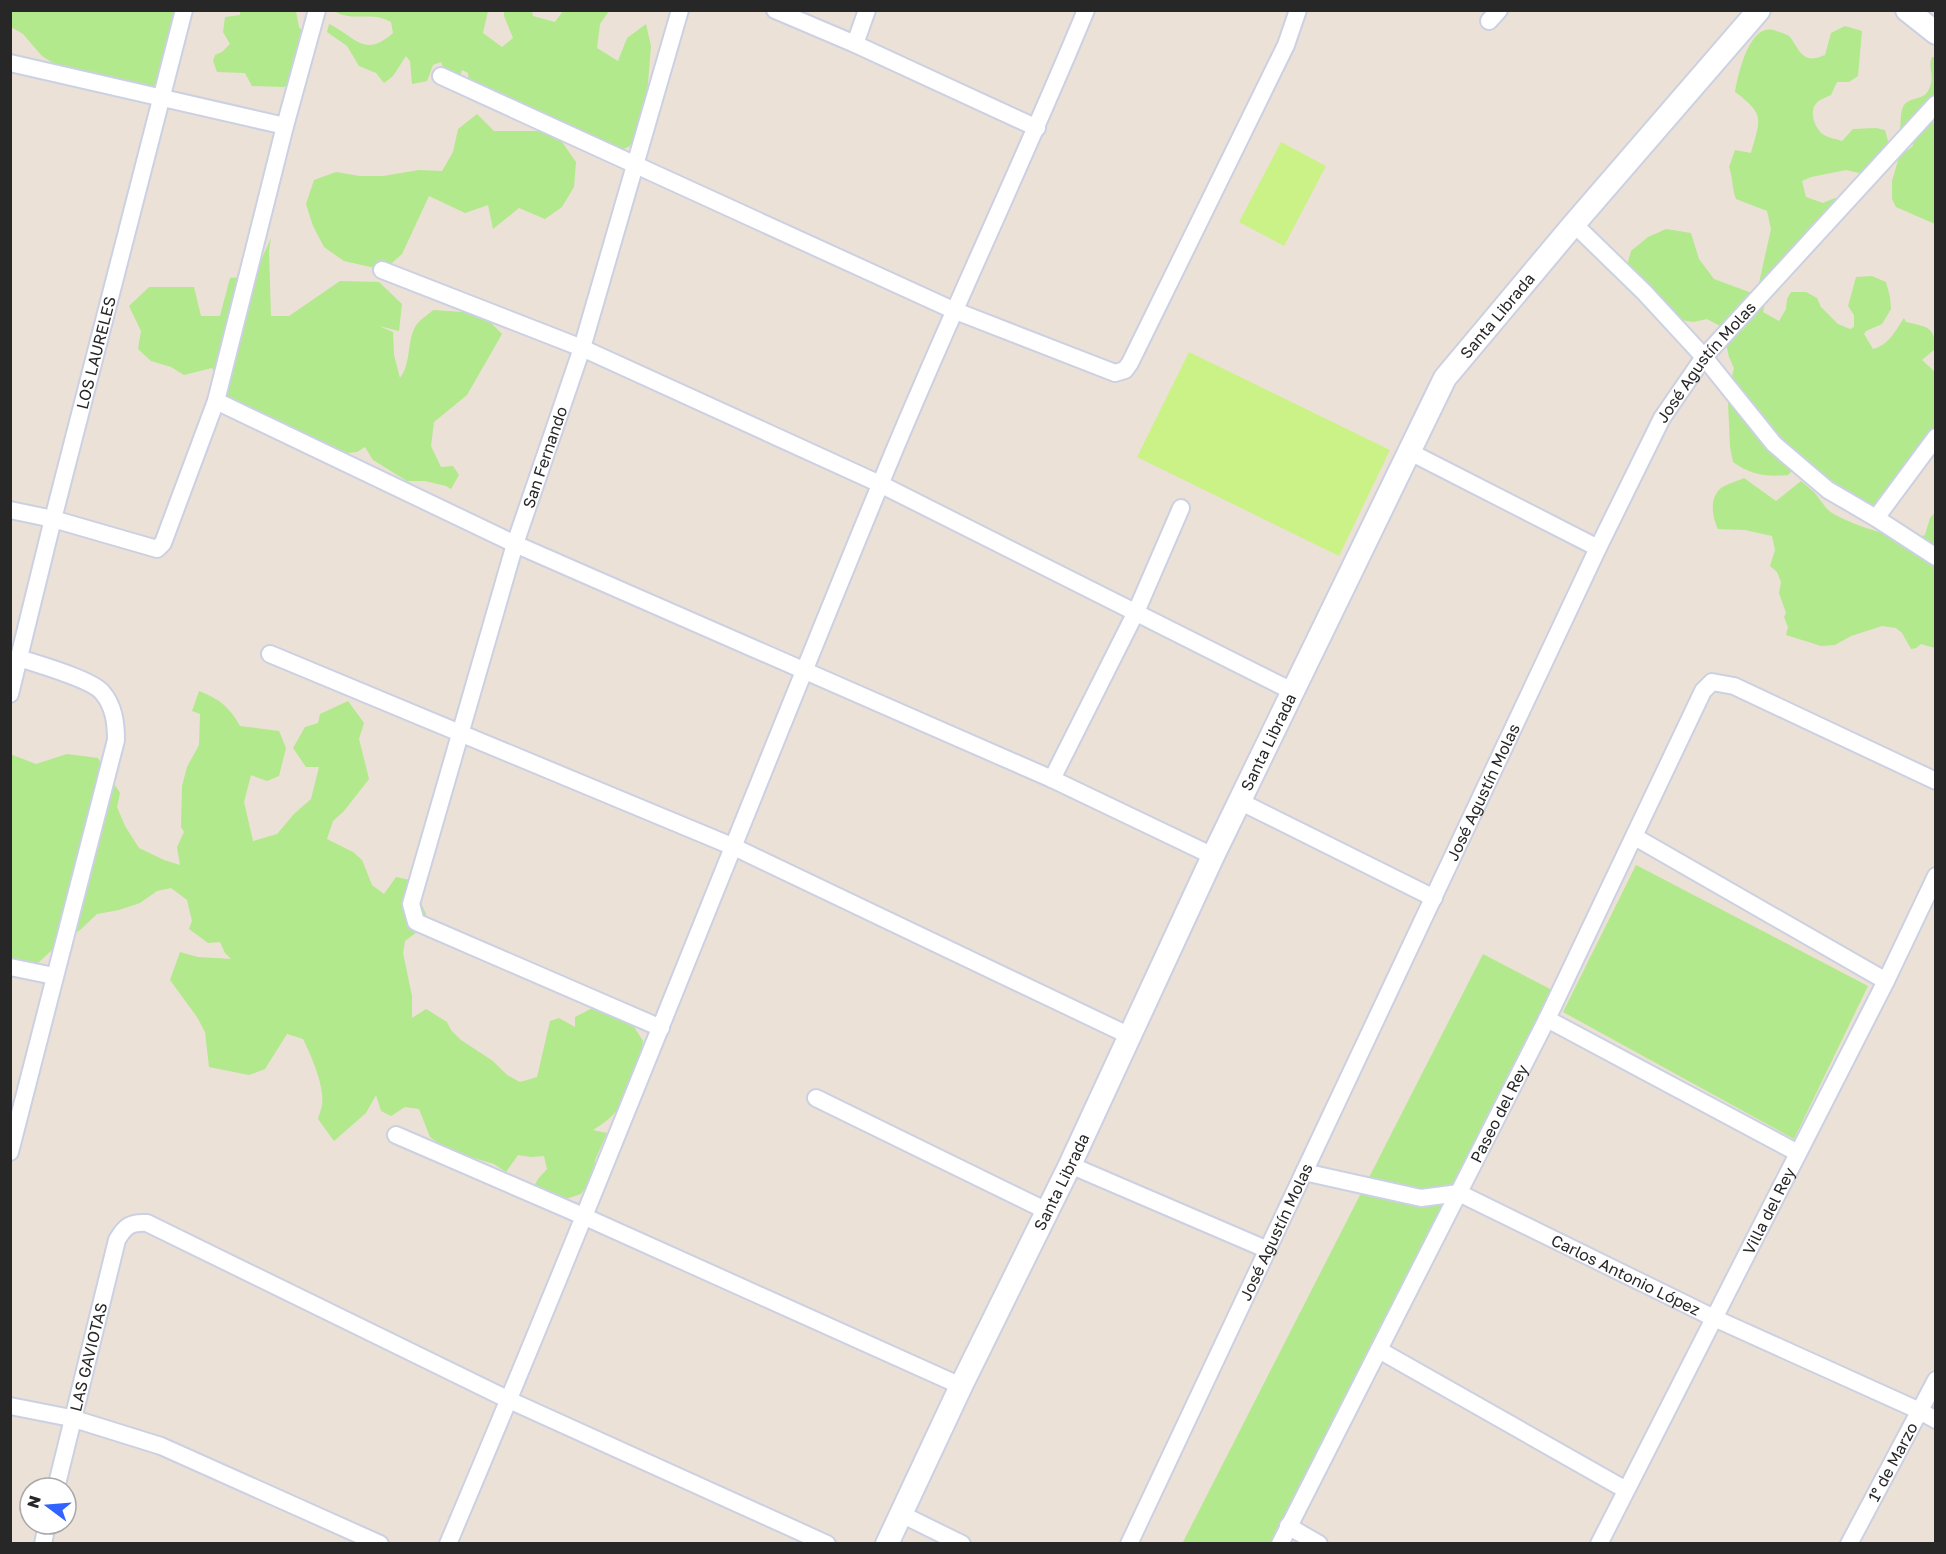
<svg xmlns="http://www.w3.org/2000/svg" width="1946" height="1554" font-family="'Golos Text',sans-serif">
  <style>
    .green { fill: #b1e98c }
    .pitch { fill: #cbf286 }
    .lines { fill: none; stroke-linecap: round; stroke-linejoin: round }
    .street-casing { stroke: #cbd1e2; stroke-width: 20 }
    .secondary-casing { stroke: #cbd1e2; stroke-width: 26 }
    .street { stroke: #fff; stroke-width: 16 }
    .secondary { stroke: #fff; stroke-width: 22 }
    .labels { text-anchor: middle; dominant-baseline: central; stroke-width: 5; stroke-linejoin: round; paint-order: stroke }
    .street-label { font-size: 16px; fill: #272727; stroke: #fff }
  </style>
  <rect width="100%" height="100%" fill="#ece1d6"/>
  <g class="green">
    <polygon points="10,11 178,11 163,89 141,99 59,67 42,56 23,34 11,27"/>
    <polygon points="240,11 296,11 299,27 303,32 295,81 284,87 252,86 245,73 217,72 213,61 215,55 222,52 230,44 223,32 225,17 240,15"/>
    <path d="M334,11H488L483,33L502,47L513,38L504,16V11H532L533,16L555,22L563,11H609L600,24L597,48L618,61L627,38L646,24L651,46L647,94L638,129L630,146L613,154L589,138L585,132L565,129L559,121L470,98L468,73L462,70L460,77L444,71L441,62L433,65L427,81L412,84L410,61L406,56L393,76L384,83L376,73L359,66L347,46L327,32L329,24C355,36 364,59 393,33L391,22C371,10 354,23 334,11Z"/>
    <path d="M1845,26L1862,31L1858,76L1849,82H1837L1831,95C1825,98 1819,99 1815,105C1809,114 1816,130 1824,135C1829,138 1837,139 1842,141L1853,129L1876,128L1885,130L1888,141L1883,162L1859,173L1846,170L1811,177L1802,181L1806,197L1823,203L1835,198L1845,202L1768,291L1763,312L1779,321L1786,309L1787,299L1791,292H1806L1817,298L1821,307L1838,324L1850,329L1854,327V315L1848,306L1856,277L1872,276L1886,282L1890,297L1891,309L1882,324L1866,331L1864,334L1873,349C1889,345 1895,331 1904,318L1906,322C1926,327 1935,325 1935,349L1922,360L1935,372V448L1873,511L1796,467L1788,475C1766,477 1751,475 1733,462L1730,447L1728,402L1731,393L1730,384L1734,368L1729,357L1722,327L1707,319L1693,322L1666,317L1626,269L1631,251L1648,237L1666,229L1691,233L1699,259L1714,279L1749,292H1757L1771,229L1767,211L1736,199C1732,189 1733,178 1729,167L1735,150L1751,153C1760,119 1766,115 1735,92C1738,74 1750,20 1776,31C1780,32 1786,34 1789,36C1794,41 1797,50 1803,55C1810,61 1817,58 1825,55L1831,33Z"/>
    <path d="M1932,57H1935V224L1896,207L1892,199V181L1899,157L1913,146L1912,137L1900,131C1901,124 1900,113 1903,107C1909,95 1924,102 1929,89C1936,75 1927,69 1932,57Z"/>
    <polygon points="477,114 494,131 542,131 562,142 576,162 574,187 562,207 545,219 519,208 493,229 488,205 465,213 429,196 402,254 384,270 344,261 324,247 313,226 306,204 314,180 336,172 360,176 383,176 419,170 442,171 453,152 458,129"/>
    <path d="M271,238L269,251L271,316H289L340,281L379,282L402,304L399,331L379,326L393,332L394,355L400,378C411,364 407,342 415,327C419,320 428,315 433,310L463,312L486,318L502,334L467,395L434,422L431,446L441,467L453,466L459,475L451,489L446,486L425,481H407L373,460L365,447L357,452L339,454L231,404L212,368L184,375L171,367L151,361L138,349L141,331L129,306L149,287H194L201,316H220L230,278L254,276Z"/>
    <path d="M1744,478L1776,501L1801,481L1814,492L1827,509L1832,513C1853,525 1902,543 1925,535L1930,518L1935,512V648L1921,644L1916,648L1911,649L1902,633L1896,628L1882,626L1851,636L1835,645L1821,646L1786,635L1788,627L1784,617L1786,613L1779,593L1781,582L1777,572L1770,566L1775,550L1772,536L1745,530L1718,529C1712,517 1709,498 1721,488C1727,484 1737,481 1744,478Z"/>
    <path d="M199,691C219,699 229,706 240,726L279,731L286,748L279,776L267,781L251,775L244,802L253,841L277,834L294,814L311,799L319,767H306L293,748L305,727L318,723L320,714L348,701L364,723L359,739L369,779L344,811L333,821L327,839L353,852L362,860L372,885L384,894L396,877L410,880L426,914L421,929L405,941L403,953L412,996V1018L426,1009L447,1022L451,1030L461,1040L493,1061L507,1075L520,1082L537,1077L550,1021L559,1018L575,1027V1017L606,1001L629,1019L643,1041C638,1079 628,1110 593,1130L607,1133L595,1160L594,1176L581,1194L569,1198L547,1200L532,1190L538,1179L547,1169L544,1156L531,1157L518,1155L506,1172L494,1164L447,1150L430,1137L419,1109L405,1107L391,1116L381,1111L376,1095L366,1113L334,1141L318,1119C319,1115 321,1110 322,1105C325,1087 311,1055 303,1039L287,1034L265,1069L249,1075L209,1067L205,1032L197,1017L170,980L180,952L198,957L231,959L225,953L220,942L208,943L189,929L192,921L187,900L171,888L157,891L140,903L119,910L97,914L80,930L52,950L26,974L11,972L10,754L36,764L67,754L98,758L120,793L117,807L125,826L139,848L164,860L180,865L177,847L184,832L181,827L182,786L187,767L199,745L200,714L192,711Z"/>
    <polygon points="1636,865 1868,986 1794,1139 1563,1012"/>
    <polygon points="1483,954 1552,990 1273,1543 1182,1544"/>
  </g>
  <g class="pitch">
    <polygon points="1281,142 1326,166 1284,246 1239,222"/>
    <polygon points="1189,352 1390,450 1339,556 1137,457"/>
  </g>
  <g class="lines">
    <defs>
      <g id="street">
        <polyline points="775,10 855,44 1037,128"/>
        <polyline points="1489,21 1499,10"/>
        <polyline points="855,44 867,10"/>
        <polyline points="10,63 285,126"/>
        <polyline points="441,76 953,310 1115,373 1125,370 1130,363 1286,45 1298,10"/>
        <polyline points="1574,224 1644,292 1704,357 1774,444 1828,490 1876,518 1936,557"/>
        <polyline points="382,270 582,348 880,484 1294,692"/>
        <polyline points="216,401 515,544 1052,779 1213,856"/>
        <polyline points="1410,452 1598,548"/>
        <polyline points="10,510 53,519 157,549 163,543 216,401 285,126 317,10"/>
        <polyline points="1876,518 1936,437"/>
        <polyline points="270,654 734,847 1130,1036"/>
        <path id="s1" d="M10,694L53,519L184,10"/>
        <polyline points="1052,779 1136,612 1181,508"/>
        <polyline points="1241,802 1434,898"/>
        <polyline points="1635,837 1886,981"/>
        <polyline points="10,967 54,976"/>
        <polyline points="1547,1019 1798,1153"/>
        <path id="s2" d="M661,1028L416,922L411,904L515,544L582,348L680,10"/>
        <polyline points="816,1098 1047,1211"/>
        <polyline points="396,1135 583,1216 961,1386"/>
        <path d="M10,1152L116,740C116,723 114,706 102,692C91,679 37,664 19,658"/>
        <polyline points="1070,1165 1268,1250"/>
        <path id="s3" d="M1304,1172L1421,1198L1459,1193L1714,1318L1920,1411L1936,1420"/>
        <polyline points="1379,1350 1626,1490"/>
        <polyline points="10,1406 71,1418 161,1446 380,1544"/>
        <path id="s4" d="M56,1488L117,1240C125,1226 131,1222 147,1223L509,1400L827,1544"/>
        <polyline points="901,1514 962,1544"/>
        <polyline points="1288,1526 1319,1544"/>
        <polyline points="43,1544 47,1524"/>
        <path d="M448,1544C597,1193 735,837 880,485C945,325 1020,170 1086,10"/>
        <path id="s5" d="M1129,1544L1598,548L1662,418L1704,357L1936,104"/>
        <path id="s6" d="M1280,1544L1547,1019L1703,691L1712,682L1734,686L1936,781"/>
        <path id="s7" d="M1599,1544L1886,981L1936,876"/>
        <path id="s8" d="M1849,1544L1936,1380"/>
      </g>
      <g id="secondary">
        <polyline points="1907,10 1936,33"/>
        <path id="s9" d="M887,1544L961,1386L1070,1165L1213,856L1445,378L1574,224L1759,10"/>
      </g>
    </defs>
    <use href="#street" class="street-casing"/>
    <use href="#secondary" class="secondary-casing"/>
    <use href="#street" class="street"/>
    <use href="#secondary" class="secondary"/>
  </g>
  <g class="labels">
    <g class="street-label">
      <text stroke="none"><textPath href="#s9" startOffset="1374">Santa Librada</textPath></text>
      <text stroke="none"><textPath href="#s1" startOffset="352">LOS LAURELES</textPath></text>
      <text stroke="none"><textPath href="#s5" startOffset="1317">José Agustín Molas</textPath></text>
      <text stroke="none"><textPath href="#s2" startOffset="752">San Fernando</textPath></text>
      <text stroke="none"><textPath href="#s9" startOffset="888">Santa Librada</textPath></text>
      <text stroke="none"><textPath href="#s5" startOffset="831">José Agustín Molas</textPath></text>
      <text stroke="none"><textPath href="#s6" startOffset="483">Paseo del Rey</textPath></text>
      <text stroke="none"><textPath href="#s9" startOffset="402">Santa Librada</textPath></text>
      <text stroke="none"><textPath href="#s7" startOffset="374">Villa del Rey</textPath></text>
      <text stroke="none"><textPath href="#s5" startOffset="345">José Agustín Molas</textPath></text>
      <text stroke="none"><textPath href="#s3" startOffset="344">Carlos Antonio López</textPath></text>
      <text stroke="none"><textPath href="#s4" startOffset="135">LAS GAVIOTAS</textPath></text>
      <text stroke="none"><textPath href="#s8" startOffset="93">1° de Marzo</textPath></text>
    </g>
  </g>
  <rect width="1946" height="1554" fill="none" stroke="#272727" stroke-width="24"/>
  <g transform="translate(48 1506) rotate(286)"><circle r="28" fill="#ffffff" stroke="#a9a9a9" stroke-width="1.5"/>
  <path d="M0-4.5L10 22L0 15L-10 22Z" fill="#3063ff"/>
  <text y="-9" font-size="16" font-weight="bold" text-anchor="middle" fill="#272727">N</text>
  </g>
</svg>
